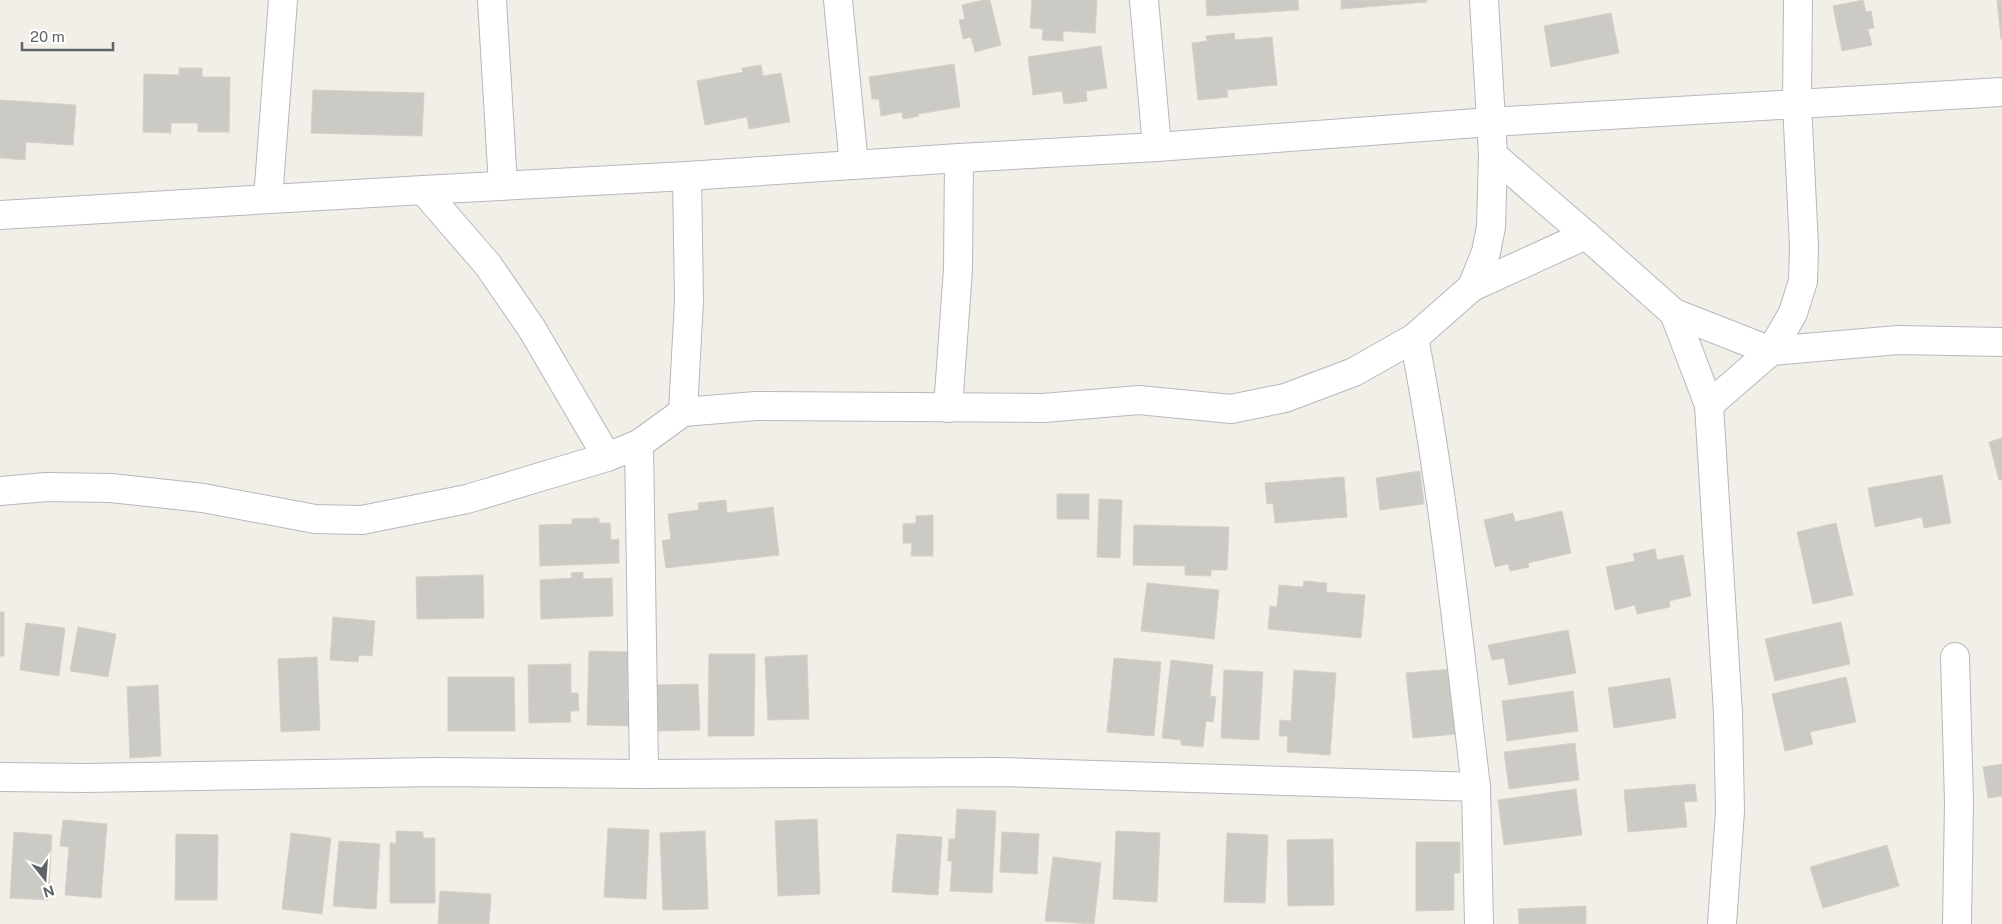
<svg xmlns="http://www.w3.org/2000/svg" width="2002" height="924" font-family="'Public Sans',sans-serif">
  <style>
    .building { fill: #cccac5; stroke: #d6d1c6 }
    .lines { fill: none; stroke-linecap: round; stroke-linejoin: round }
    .street-casing { stroke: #b5b8bc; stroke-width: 30 }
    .street { stroke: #fff; stroke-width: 28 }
  </style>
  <rect width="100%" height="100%" fill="#f1efe8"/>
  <g class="building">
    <polygon points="984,0 990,0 1001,45 975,52 971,37 963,39 959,20 965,19 962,5"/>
    <polygon points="1032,0 1097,0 1095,33 1063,31 1063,41 1042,40 1043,29 1030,28"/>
    <polygon points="1206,0 1298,0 1299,10 1207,16"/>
    <polygon points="1341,0 1427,0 1427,2 1341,9"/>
    <polygon points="1863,0 1866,12 1871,11 1874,28 1868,29 1872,45 1842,51 1833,6"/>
    <polygon points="1997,0 2002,0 2002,39 2001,39"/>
    <polygon points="1611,13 1619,53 1551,67 1544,26"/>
    <polygon points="1234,33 1235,40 1272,37 1277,85 1227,90 1228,97 1198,100 1192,43 1207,41 1206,36"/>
    <polygon points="1101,46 1107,88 1086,91 1087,101 1064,104 1062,91 1033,95 1028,57"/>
    <polygon points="954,64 960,107 918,114 919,116 903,119 902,112 881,116 879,99 872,99 869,77"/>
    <polygon points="761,65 763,76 781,73 790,122 749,129 747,117 705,125 697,81 743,72 742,68"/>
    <polygon points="179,68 202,68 202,77 230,77 229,132 198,132 198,123 171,123 171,133 143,132 144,74 179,75"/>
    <polygon points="313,90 424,93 422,136 311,133"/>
    <polygon points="0,100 76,105 73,145 26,142 25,160 0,158"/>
    <polygon points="2002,438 2002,480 1999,480 1989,442"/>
    <polygon points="1420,471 1424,504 1380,510 1376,478"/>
    <polygon points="1942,475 1951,523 1924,528 1922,517 1875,527 1868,488"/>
    <polygon points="1344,477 1347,517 1275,523 1273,503 1267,504 1265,483"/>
    <rect x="1057" y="494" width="32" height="25"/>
    <polygon points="1099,499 1122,500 1120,558 1097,557"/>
    <polygon points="726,500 727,513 773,507 779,555 666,568 662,541 671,539 668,514 699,510 698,503"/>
    <polygon points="1562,511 1571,553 1528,563 1529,567 1510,571 1508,564 1495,567 1484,520 1513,513 1515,522"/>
    <polygon points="933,515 933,556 911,556 912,543 903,543 903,524 916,523 916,516"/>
    <polygon points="599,518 599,523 610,523 611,540 619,539 619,563 540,566 539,525 572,524 572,519"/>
    <polygon points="1836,523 1853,595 1813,604 1797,532"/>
    <polygon points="1134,525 1229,527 1227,570 1211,570 1211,576 1185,575 1185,566 1133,565"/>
    <polygon points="1655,549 1657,560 1683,555 1691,596 1669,601 1670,607 1637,614 1635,605 1615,610 1606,567 1635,561 1633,554"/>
    <polygon points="583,572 583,579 612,578 613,616 541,619 540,580 572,578 571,573"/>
    <polygon points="483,575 484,618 417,619 416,577"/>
    <polygon points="1304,581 1327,583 1326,592 1365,595 1361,638 1268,629 1270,606 1277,607 1279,585 1303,587"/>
    <polygon points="1147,583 1219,590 1214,639 1141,631"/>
    <rect x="0" y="612" width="4" height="44"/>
    <polygon points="333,617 375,621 372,656 359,655 358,662 330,660"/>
    <polygon points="1841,622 1850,664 1775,681 1765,639"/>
    <polygon points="26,623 65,628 59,676 20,670"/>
    <polygon points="78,627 116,634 108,677 70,671"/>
    <polygon points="1568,630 1576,673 1509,685 1504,658 1492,660 1488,645"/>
    <polygon points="589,651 629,652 627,701 637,702 636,726 587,725"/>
    <polygon points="709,654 755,654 754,736 708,736"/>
    <polygon points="807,655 809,719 768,720 765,657"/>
    <polygon points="317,657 320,730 281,732 278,659"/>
    <polygon points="1114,658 1161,662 1154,736 1107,732"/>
    <polygon points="1171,660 1213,665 1210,696 1216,697 1213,722 1206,721 1203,747 1181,745 1181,740 1162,738"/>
    <polygon points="571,664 571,693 578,693 579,711 570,711 571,722 529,723 528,665"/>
    <polygon points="1452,669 1457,734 1413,738 1406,673"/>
    <polygon points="1224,670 1263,672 1259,740 1221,738"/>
    <polygon points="1294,670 1336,673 1330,755 1287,752 1288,736 1279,736 1280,720 1291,721"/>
    <polygon points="448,677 514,677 515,731 448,731"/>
    <polygon points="1846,677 1856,722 1810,732 1813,744 1785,751 1772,694"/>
    <polygon points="1670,678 1676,718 1614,728 1608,688"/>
    <polygon points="698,684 700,730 658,731 657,685"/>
    <polygon points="158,685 161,756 130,758 127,687"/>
    <polygon points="1573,691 1578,731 1507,741 1502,701"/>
    <polygon points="1575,743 1579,780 1509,789 1504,752"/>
    <polygon points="2002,764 2002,796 1988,798 1983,767"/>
    <polygon points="1695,784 1697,801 1684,802 1687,827 1628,832 1624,790"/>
    <polygon points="1576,789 1582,835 1504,845 1498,800"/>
    <polygon points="957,809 996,811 992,893 950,891 952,861 948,861 949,839 955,839"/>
    <polygon points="817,819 820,894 778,896 775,821"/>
    <polygon points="63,820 107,824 101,898 65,895 69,847 60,846"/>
    <polygon points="608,828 649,830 646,899 604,897"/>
    <polygon points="396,831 423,832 423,838 435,838 435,903 390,903 390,843 396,843"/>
    <polygon points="705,831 708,909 663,910 660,833"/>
    <polygon points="1116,831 1160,833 1157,902 1113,899"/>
    <polygon points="14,832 52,835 48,900 10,898"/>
    <polygon points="1002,832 1039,834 1037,874 1000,872"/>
    <polygon points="291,833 331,838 322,914 282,909"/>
    <polygon points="1227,833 1268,835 1265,903 1224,902"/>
    <polygon points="176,834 218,835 217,900 175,900"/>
    <polygon points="897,834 942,837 938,895 892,892"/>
    <polygon points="1333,839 1334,905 1288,906 1287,840"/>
    <polygon points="339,841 380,844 376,909 333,906"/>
    <polygon points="1416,842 1460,842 1460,873 1454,873 1454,910 1416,911"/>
    <polygon points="1887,845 1899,886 1823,908 1810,867"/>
    <polygon points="1053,857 1101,863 1094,924 1045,921"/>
    <polygon points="440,891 491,894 489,924 438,924"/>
    <polygon points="1586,906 1586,924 1519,924 1518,909"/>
  </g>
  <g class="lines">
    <defs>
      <g id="street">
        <polyline points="492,0 503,185"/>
        <polyline points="838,0 854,165"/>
        <polyline points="1144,0 1157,147"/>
        <polyline points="1484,0 1493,155 1586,235 1674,313 1771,351 1898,340 2002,342"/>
        <polyline points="687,176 689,300 683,412 756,406 1043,408 1139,400 1231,409 1285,398 1354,372 1414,338"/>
        <polyline points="423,190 488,265 532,329 607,457"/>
        <polyline points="268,199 283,0"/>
        <polyline points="0,215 423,190 687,176 959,158 1157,147 1490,122 2002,92"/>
        <polyline points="1472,287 1586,235"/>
        <polyline points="1674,313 1709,405 1728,713 1730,811 1722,924"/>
        <polyline points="1709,405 1771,351 1793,313 1803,281 1804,246 1797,104 1798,0"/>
        <polyline points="948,408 958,269 959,158"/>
        <polyline points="639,444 644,774"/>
        <polyline points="0,491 46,487 111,488 203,498 315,519 362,520 467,499 607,457 639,444 683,412"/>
        <polyline points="1955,657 1959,802 1957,924"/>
        <polyline points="0,777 85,778 436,772 644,774 999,772 1476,787 1479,924"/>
        <path d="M1476,787C1458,637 1443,486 1414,338L1472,287L1486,252L1491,227L1493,155"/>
      </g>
    </defs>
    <use href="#street" class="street-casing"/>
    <use href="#street" class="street"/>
  </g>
  <g transform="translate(45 879) rotate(163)" stroke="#ffffff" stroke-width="4" paint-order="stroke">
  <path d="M0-4L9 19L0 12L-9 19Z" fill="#5f6368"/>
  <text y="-8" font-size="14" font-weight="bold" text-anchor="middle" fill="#5f6368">N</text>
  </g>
  <path d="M22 42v8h91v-8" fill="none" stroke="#5f6368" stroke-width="2.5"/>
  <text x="30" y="42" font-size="15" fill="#5f6368" stroke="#ffffff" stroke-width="4" paint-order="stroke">20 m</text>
</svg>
